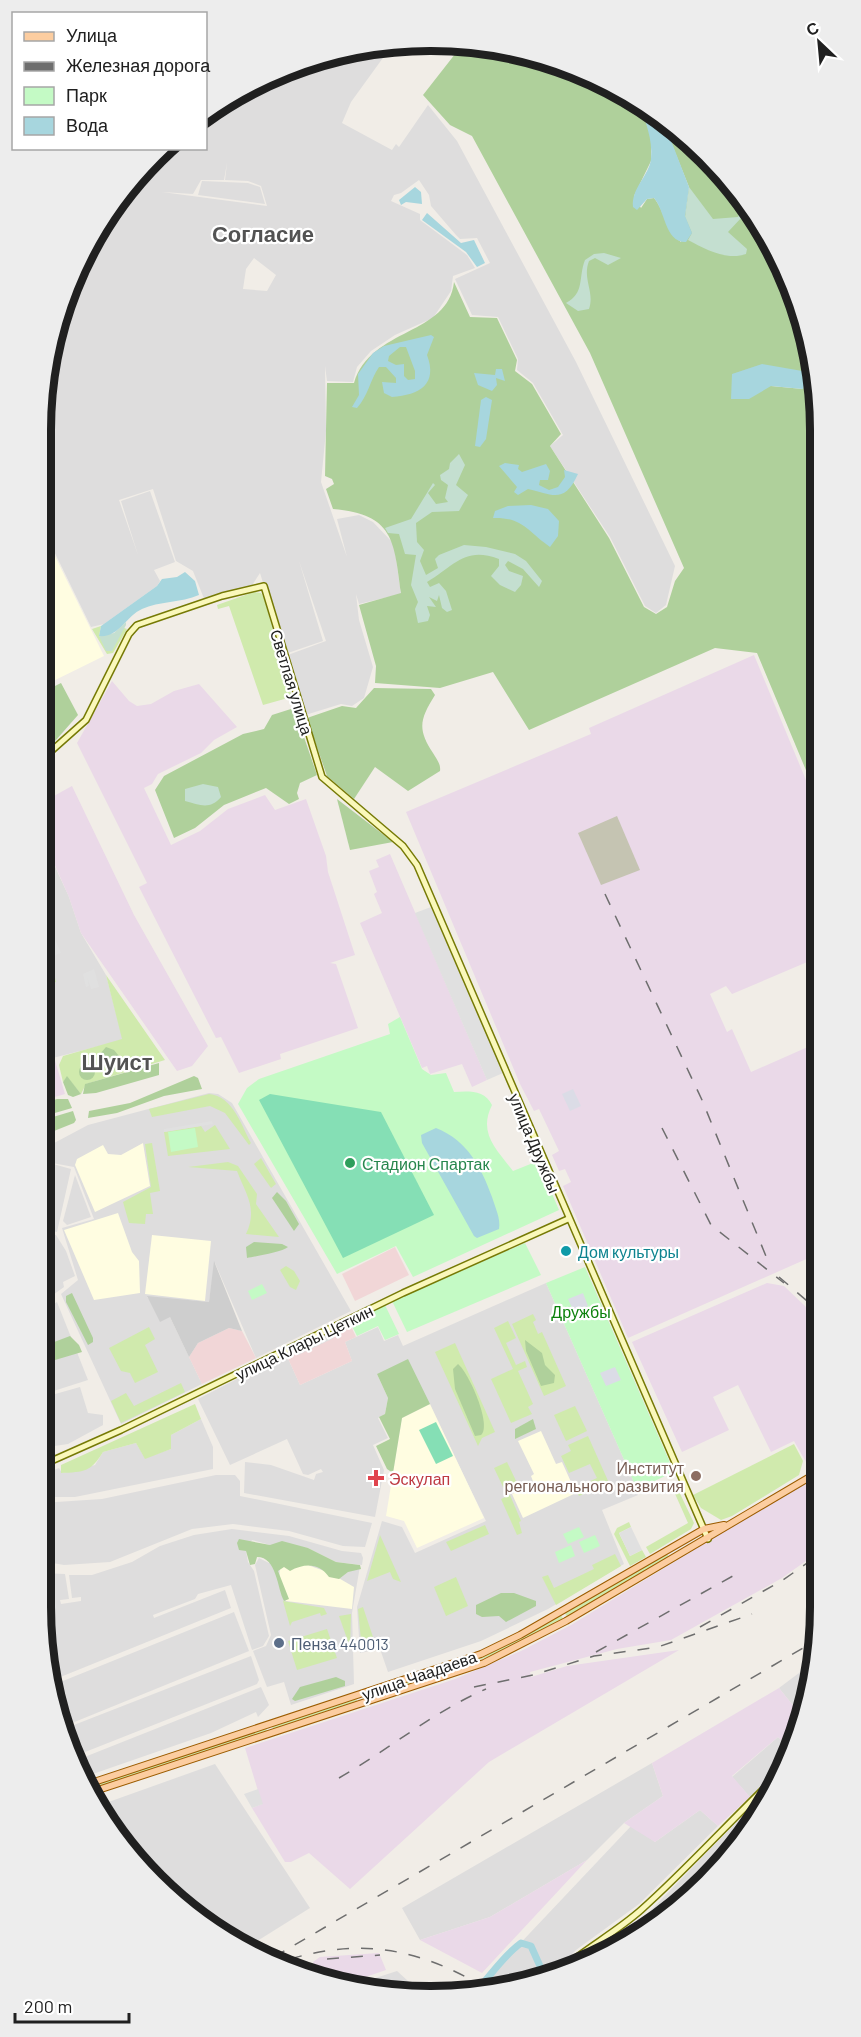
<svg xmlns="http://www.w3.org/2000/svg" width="861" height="2037" font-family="Barlow,sans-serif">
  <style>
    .residential { fill: #dedddd; fill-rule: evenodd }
    .commercial { fill: #f1d6d7 }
    .industrial { fill: #ead9e8 }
    .education { fill: #fffde1 }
    .religious { fill: #cecece }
    .construction { fill: #c5c4b2 }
    .grass { fill: #d0eaad }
    .forest { fill: #afd09b; fill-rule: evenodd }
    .wetland { fill: #c4dfd0 }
    .park { fill: #c4fac5 }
    .pitch { fill: #85dfb5 }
    .parking { fill: #e0e0e0 }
    .plaza { fill: #dbdce6 }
    .water { fill: #a7d6de; fill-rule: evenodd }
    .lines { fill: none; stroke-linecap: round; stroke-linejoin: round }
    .river { stroke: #a7d6de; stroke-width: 7 }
    .secondary-casing { stroke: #767a05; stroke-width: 8 }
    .primary-casing { stroke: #9c5c00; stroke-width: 8 }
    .secondary { stroke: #faf8bb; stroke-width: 5 }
    .primary { stroke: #fccda0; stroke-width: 6 }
    .rail { stroke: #6e6e6e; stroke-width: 1.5; stroke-dasharray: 12 12; stroke-linecap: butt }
    .leisure-dot { fill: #2e9e5b; stroke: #fff; stroke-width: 2 }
    .culture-dot { fill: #0f9aa8; stroke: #fff; stroke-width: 2 }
    .education-dot { fill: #8d6e63; stroke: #fff; stroke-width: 2 }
    .health-dot { fill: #e0444e; stroke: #fff; stroke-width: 2 }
    .service-dot { fill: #5c6f8a; stroke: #fff; stroke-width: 2 }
    .labels { text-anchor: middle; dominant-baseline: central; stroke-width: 4.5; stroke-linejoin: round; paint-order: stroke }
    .street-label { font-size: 16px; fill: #202020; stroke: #fff }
    .leisure-label { font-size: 16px; fill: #27864d; stroke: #fff; text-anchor: start }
    .culture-label { font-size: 16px; fill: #0d838f; stroke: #fff; text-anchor: start }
    .park-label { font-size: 16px; fill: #0c810c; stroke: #fff }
    .education-label { font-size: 16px; fill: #785e54; stroke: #fff; text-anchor: end }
    .health-label { font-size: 16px; fill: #be3a42; stroke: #fff; text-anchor: start }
    .service-label { font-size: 16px; fill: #4e5e75; stroke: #fff; text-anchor: start }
    .district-label { font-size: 22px; font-weight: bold; fill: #535353; stroke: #fff }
    .rim { fill: none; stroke: #202020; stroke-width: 8 }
  </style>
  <rect width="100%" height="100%" fill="#f1ede7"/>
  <g class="residential">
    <path d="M393,44L351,102L342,123L392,150L396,144L399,147L428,105L457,141L576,362L675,566L666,605L656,613L645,606L610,537L550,446L563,435L533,383L517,370L518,359L498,317L472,315L455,279L490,263L477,238L460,239L456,235L431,206L429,195L419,180L401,193L394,195L391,201L420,214V220L467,255L475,268L453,276L451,291L433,318L395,335L371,351L357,367L353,382L327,381L325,366L326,431L321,482L347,557L337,519L359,515L373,522L394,544L401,594L359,604L356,594L359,620L373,667L364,698L352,706L341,704L302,716L285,656L326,641L299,561L323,641L285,654L260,573L249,590L205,601L193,571L176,561L153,489L119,500L138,555L121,501L150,491L175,562L154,570L160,581L157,586L104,624L91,627L51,545L41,536V431L46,399L48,397L47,392L61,305L137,174L170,149L206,148V121L215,114L223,119L217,112L258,81ZM227,163L225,180L248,181L261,186L267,206L162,192L193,194L201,180H224ZM254,258L276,275L267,291L243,289L246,269Z"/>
    <polygon points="202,181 248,183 260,187 265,204 198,195"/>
    <polygon points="40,834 69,897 81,933 106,975 123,1040 41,1061"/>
    <polygon points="209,1093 218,1094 232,1103 351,1311 256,1358 215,1263 209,1302 147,1297 170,1317 202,1384 121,1424 61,1294 78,1280 62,1228 94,1219 74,1167 52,1163 47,1180 53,1164 71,1169 57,1232 41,1228 41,1150 88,1125"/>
    <polygon points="75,1175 91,1217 67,1225 63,1221"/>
    <polygon points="40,1234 56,1235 66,1251 75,1276 63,1282 64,1287 50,1297 41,1268"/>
    <polygon points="546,1283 637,1489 638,1495 602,1510 624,1564 548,1609 481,1641 388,1672 380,1649 360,1653 357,1607 382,1521 402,1527 415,1553 486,1521 416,1378 377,1374 388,1398 385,1414 378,1418 388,1438 373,1445 384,1470 375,1517 244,1493 245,1462 271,1465 314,1480 316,1474 323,1472 321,1469 308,1475 303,1474 287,1439 230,1465 198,1399 286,1354 300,1385 352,1361 345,1342 378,1327 384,1341 398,1335 403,1346"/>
    <polygon points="57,1302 88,1380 41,1395 41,1312"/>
    <polygon points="80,1387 88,1413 103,1415 103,1425 68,1444 41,1448 41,1398"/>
    <polygon points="201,1419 213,1447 213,1469 75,1497 41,1497 41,1475 59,1468 62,1473 95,1465 103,1452 136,1443 145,1458 171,1449 171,1435"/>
    <polygon points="216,1475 235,1475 240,1481 240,1496 372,1523 365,1547 343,1546 289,1531 233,1524 192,1529 110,1562 64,1565 41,1561 41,1503 102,1499"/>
    <polygon points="232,1529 289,1536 342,1551 361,1553 363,1558 362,1565 336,1562 308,1548 270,1545 252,1540 246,1551 248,1562 254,1571 269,1636 263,1646 252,1650 231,1585 198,1594 195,1599 153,1615 154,1618 225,1590 231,1608 53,1680 41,1606 40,1573 65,1574 69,1599 60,1600 61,1604 81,1601 81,1597 72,1598 69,1575 92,1575 132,1562 160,1546 194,1535"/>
    <polygon points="259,1558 269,1563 360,1566 352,1613 354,1684 291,1705 284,1682 267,1687 253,1651 266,1646 271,1635 255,1565"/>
    <polygon points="234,1612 249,1651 72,1723 60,1725 53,1685"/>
    <polygon points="251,1656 259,1680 257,1684 75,1756 61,1732 61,1730"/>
    <polygon points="811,1664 800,1732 797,1738 789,1729 799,1713 779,1688"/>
    <polygon points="261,1687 269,1705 258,1717 256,1712 211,1733 87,1776 77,1760"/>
    <polygon points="778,1737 791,1749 780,1768 750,1797 732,1777"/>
    <polygon points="652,1763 663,1796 624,1823 587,1860 490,1917 420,1940 402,1908"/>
    <polygon points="215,1764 310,1908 246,1948 236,1944 137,1863 103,1804"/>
    <polygon points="770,1788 740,1844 626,1944 613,1949"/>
    <polygon points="700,1810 718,1826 639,1904 576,1950 556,1970 507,1989 476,1990 632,1825 655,1842"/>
    <polygon points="397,1971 420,1992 379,1993 354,1985"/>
  </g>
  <g class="commercial">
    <polygon points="395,1247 409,1275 355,1301 342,1274"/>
    <polygon points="349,1322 356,1337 345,1342 352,1361 300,1385 286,1354"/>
    <polygon points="229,1328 242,1331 256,1358 202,1384 189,1357 198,1343"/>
  </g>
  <g class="industrial">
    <polygon points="754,655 818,809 819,957 732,994 726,986 710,994 727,1032 732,1029 751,1072 819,1042 820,1253 628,1338 563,1186 571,1182 565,1169 559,1171 552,1155 559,1151 539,1109 534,1111 520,1084 406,812 591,734 589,728"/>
    <polygon points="112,681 129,701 137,706 151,704 174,691 199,684 237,727 214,740 201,753 158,774 152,784 144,788 171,845 200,831 228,809 265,795 275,810 306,799 326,856 328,872 355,955 330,963 336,964 358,1028 280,1054 281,1059 239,1073 221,1037 216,1038 139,887 147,883 77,743"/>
    <polygon points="72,786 134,915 208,1046 192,1066 177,1071 81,933 69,897 41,834 41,798 43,802"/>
    <polygon points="390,854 487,1080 472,1087 462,1064 430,1074 427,1066 422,1068 360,923 382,913 374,894 377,892 369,871 379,867 376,860"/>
    <polygon points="54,1057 65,1094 41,1101 41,1061"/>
    <polygon points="767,1283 784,1286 805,1306 820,1330 820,1463 810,1469 794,1441 771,1452 738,1385 713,1397 729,1430 682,1452 632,1342"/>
    <polygon points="820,1473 820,1551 782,1578 671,1640 617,1649 530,1672 531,1677 567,1666 679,1650 489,1762 350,1889 309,1853 291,1862 285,1862 252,1808 262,1804 245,1748 455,1679 521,1651 571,1625"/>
    <polygon points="779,1688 799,1713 789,1729 797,1738 791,1749 778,1737 732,1776 750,1797 718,1826 700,1810 655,1842 624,1823 663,1796 652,1763"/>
    <polygon points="587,1860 482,1973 420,1940 490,1917"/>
    <polygon points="379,1953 386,1970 348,1983 317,1972 313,1962 320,1957"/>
  </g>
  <g class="education">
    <polygon points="49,544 104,656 41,687 41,548"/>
    <polygon points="143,1143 150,1186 95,1212 75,1165 77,1159 103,1145 108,1154 121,1155"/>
    <polygon points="118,1213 132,1252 139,1261 140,1293 94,1300 64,1230"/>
    <polygon points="152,1235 211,1241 205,1301 145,1294"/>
    <polygon points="430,1404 484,1518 417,1548 404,1521 386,1516 402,1418"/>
    <polygon points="541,1431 556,1464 562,1462 576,1493 523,1518 512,1494 534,1484 531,1476 534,1474 518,1441"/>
    <polygon points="280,1564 305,1564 330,1573 354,1587 352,1609 286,1601 279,1583"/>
  </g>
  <polygon class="religious" points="214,1261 242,1331 229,1328 198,1343 189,1357 170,1317 160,1322 147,1296 209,1302"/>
  <polygon class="construction" points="617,816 640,870 601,885 578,833"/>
  <g class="grass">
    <polygon points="254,592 261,593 264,598 291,694 288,698 263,705 229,606 218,609 217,605"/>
    <polygon points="101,626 99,636 103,639 120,633 124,628 127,629 113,653 107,654 92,629"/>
    <polygon points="53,969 56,982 49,984 50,990 41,993 41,977"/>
    <polygon points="106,975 165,1060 86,1084 81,1094 67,1077 63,1082 59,1065 63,1056 122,1039"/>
    <path d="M209,1094C233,1096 241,1125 251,1143L249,1145L225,1113L210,1106L152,1117L149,1109Z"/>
    <polygon points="215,1125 230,1149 168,1156 164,1132 201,1126 205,1132"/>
    <polygon points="152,1143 160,1191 150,1193 153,1214 146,1214 145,1224 129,1223 123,1202 151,1187 145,1144"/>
    <polygon points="261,1158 276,1184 271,1188 254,1164"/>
    <path d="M228,1162L238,1166L257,1194L256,1204L279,1237L246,1234C258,1208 246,1195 237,1171L188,1167Z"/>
    <polygon points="286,1266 294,1271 300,1281 296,1290 290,1287 280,1270"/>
    <polygon points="533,1314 536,1320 533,1322 538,1334 542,1332 566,1386 544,1396 512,1324"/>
    <polygon points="508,1321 516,1338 506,1343 516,1365 525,1361 527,1367 518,1371 533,1404 528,1407 532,1414 511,1423 491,1379 513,1369 494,1328"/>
    <polygon points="149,1327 155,1339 145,1345 158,1372 135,1383 130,1373 121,1371 109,1348"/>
    <polygon points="455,1343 495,1432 482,1438 478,1446 435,1352"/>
    <polygon points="181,1383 185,1392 121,1423 111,1401 126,1393 134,1406"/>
    <path d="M195,1404L201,1419L171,1435V1449L145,1459L136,1443L103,1452C91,1472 84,1472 61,1473V1465Z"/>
    <polygon points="575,1406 587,1431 566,1441 554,1415"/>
    <polygon points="588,1436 609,1483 579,1496 575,1488 597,1478 590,1464 569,1473 561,1456 571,1451 568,1445"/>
    <polygon points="794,1444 803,1461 799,1475 732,1516 721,1520 701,1508 693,1495"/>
    <polygon points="507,1462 517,1483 504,1489 494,1468"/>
    <polygon points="674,1481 694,1523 691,1529 650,1554 646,1547 688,1523 672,1487 659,1491 657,1486"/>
    <polygon points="510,1495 521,1521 519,1522 522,1533 517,1535 501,1499"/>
    <polygon points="629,1522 631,1527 619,1533 630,1556 642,1550 646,1557 630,1566 614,1534 617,1528"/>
    <polygon points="485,1525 489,1534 451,1551 446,1542"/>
    <polygon points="380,1535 401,1582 393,1579 390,1572 367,1581"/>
    <polygon points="615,1554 621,1566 556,1605 542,1577 548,1575 554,1588 594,1569 592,1565"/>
    <polygon points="667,1554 669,1557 567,1617 565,1613"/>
    <polygon points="456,1577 468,1606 446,1616 434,1587"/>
    <polygon points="283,1601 324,1608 327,1614 321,1616 320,1613 292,1622 290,1626"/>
    <polygon points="363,1607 376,1646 362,1651 358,1609"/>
    <polygon points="351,1614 350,1647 339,1616"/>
    <polygon points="561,1615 563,1619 498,1653 429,1678 364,1697 497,1650"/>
    <polygon points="327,1629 337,1658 297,1670 288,1641"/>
    <polygon points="356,1698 357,1701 273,1729 272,1726"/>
    <polygon points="266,1728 267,1731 93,1788 92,1785"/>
  </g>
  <g class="forest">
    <path d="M459,49L556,61L640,103L651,136V161L634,196L641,208L647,199L654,198C666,213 665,231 681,242L689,187L662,120L724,174L791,281L817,379L818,799L757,653L715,648L529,730L493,672L440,688L375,683L376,666L359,605L401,593C394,541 394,514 333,509L326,489L334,484L332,479L325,476L327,383H354C371,327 448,336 454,282L470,317L497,318L517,360L515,371L532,384L561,434L550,446L609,538L644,607L656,614L667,607L675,581L684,568L590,353L472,136L450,125L423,95ZM808,372L803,389L771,386Z"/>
    <polygon points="61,683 78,715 56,740 41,752 41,693"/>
    <path d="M374,688L431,689L435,695C420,719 417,729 433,753C437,760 441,764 440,771L408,791L375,767L354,799L327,776L307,718L342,706L356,708Z"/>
    <polygon points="294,708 317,775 300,783 297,793 299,799 289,804 266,788 224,805 195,828 174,838 155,790 164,776 243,734 264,729 272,715"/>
    <polygon points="337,799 393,842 350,850"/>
    <polygon points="106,1047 114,1050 119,1056 114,1071 102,1064 100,1054"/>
    <polygon points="159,1063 159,1075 96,1093 83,1094 85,1084"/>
    <circle cx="87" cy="1072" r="8"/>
    <polygon points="67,1076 81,1094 73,1097 68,1095 63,1082"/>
    <polygon points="194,1076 198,1078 202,1089 164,1096 117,1113 88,1118 89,1111 130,1103"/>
    <polygon points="57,1099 68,1099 72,1108 41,1117 41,1104"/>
    <polygon points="73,1111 76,1120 74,1123 49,1133 43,1129 43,1120"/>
    <polygon points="277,1192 286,1201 299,1224 294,1231 272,1198"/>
    <path d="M254,1242L282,1244L288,1247C282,1252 257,1256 247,1258L246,1247Z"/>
    <polygon points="72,1293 93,1338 93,1342 88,1345 66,1302 66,1296"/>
    <polygon points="70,1336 79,1345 82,1352 45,1363 41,1347"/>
    <polygon points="525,1340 542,1353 545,1365 555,1375 554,1383 541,1386 526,1351"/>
    <polygon points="408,1359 430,1404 402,1418 393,1473 387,1469 376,1446 390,1439 379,1417 385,1414 388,1398 377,1374"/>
    <path d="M458,1364C469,1373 492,1425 481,1435L475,1436L455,1389L453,1369Z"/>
    <polygon points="533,1419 536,1429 515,1439 515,1429"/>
    <path d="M239,1539L270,1545L282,1541L308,1548L336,1562L360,1565L361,1569L348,1572L339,1579L329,1577C319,1563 305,1563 290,1571L284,1567L278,1571L289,1599L284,1601C277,1588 277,1557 257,1557L255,1564L250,1565L246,1551L239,1550L237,1543Z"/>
    <polygon points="501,1593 514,1593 536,1601 536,1606 506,1622 499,1616 482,1617 476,1614 476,1605"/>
    <polygon points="336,1677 345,1681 345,1686 295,1701 292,1699 300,1687"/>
  </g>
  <g class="wetland">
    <path d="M689,187L713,219L738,217L740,212L732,187L751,218L742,217L728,232L747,249L746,254C727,261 705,249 688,240L692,233L685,217Z"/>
    <path d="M604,253L621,258L608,265L595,258L589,261C582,279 595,292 589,309L578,311L566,303C585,293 578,278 585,260L594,254Z"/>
    <path d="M459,454L465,465L456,485L468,495L459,511L432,512L416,523L417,542L424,550L420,561L426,575L438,568L435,559L439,555L464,545L486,547L515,554L526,561L542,581L539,587L523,569L508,561L505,565L509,571L523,576L521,585L515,592L500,585L491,576L499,566V559C465,546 455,565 427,582L430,587L439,583L446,591L452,610L447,612L442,608L439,595L437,601L429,597L436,607L427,606L430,615L428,621L418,623L415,609L418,602L411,585L416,555L405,554L399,534L388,533L385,528L411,519L433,483L435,485L428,493L436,504L448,502L445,498L448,485L441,480L440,475L449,469L450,463Z"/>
    <polygon points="126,622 126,625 112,651 106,651 99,636 114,633"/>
    <path d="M203,784L218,787L221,797C210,810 200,805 185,801V789Z"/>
  </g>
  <g class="park">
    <path d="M400,1017L422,1069L431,1075L446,1073L454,1092C469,1091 485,1090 492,1105C478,1133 496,1149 513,1171L538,1161L559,1210L413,1277L396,1246L337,1274L238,1104L247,1088L259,1079L390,1034L388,1024Z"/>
    <polygon points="195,1128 198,1147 171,1152 168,1132"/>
    <polygon points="525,1243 541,1275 407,1332 392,1301"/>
    <polygon points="585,1267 674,1472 637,1489 546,1283"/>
    <polygon points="262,1284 267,1293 252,1300 248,1291"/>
    <polygon points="385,1305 399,1334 385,1340 378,1326 357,1336 350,1322"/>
    <polygon points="579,1527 584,1537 568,1544 563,1534"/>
    <polygon points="595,1535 600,1546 584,1553 579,1542"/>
    <polygon points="571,1545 575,1556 559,1563 555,1552"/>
  </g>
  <g class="pitch">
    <polygon points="270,1094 381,1112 434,1215 343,1258 259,1100"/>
    <polygon points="436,1422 453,1456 436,1464 419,1430"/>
  </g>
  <g class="parking">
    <polygon points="431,907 503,1073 487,1080 415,913"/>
    <polygon points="46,917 61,953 53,956 41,930 41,919"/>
    <polygon points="94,969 99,987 91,989 87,977 89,986 86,987 83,974"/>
    <polygon points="212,1121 213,1124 164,1132 164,1129"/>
    <polygon points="331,1332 334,1338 298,1355 295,1349"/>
    <polygon points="631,1527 642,1550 630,1556 619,1533"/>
    <polygon points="258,1789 263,1804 252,1808 244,1794"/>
  </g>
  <g class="plaza">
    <polygon points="573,1089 581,1106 570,1111 562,1094"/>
    <polygon points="583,1293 588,1306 574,1312 568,1299"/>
    <polygon points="615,1367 621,1380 606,1386 600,1373"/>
  </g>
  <g class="water">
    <path d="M640,103L662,120L667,130L689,187L685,216L692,233L686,242C665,243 665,210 654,198L647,199L637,210L633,207C631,188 649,176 651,159C653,138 645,123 640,103Z"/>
    <polygon points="415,187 421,192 422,204 406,202 401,205 399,200"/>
    <polygon points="427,213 461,243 474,240 485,263 477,267 466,252 422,220"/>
    <path d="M431,335L434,337L427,355C438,384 420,395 392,397L384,393L382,382L396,383V378L386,367H379C370,380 368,396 357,408L352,407L359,395L358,374L373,353L384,346ZM400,347H406L415,371V379L408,380L404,376V364L396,365L388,361L389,356Z"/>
    <polygon points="762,364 808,372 803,389 771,386 749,399 731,399 732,374"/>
    <polygon points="496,369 502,369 505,381 496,378 497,385 492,391 478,385 474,373 495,375"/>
    <polygon points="486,397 492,400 486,439 480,447 475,446 481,400"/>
    <path d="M505,463L519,465L518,469L522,472L546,464L550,471L548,480H540L539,485L549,490L558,487L565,477L564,470L578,474C564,505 552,494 528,489L518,495L514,492L517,487L499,466Z"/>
    <path d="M531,505L548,509L559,521L558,536L550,547C528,532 523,517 493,518L495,511L508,506Z"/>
    <path d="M185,572L195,581L199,595C181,603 159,601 142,609C126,616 119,638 99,636L101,626L157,586L162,579L177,577Z"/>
    <path d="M436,1128C468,1141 481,1167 492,1197C495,1207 501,1219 499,1229L477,1238L474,1236L422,1143L421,1135Z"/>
  </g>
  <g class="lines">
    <path class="river" d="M477,1990C492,1974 503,1956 521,1943L531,1946L544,1975"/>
    <defs>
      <g id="secondary">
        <polyline points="40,761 86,720 129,634 137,625 222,596 264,586 322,777 403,846 417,865 708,1539"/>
        <polyline points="40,1466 121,1430 403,1293 568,1219"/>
        <path d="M563,1968C588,1947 616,1932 641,1910C687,1869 730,1821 775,1778"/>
      </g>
      <g id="primary">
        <polyline points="91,1783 481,1654 520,1635 704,1529 724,1525"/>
        <polyline points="95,1791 484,1663 566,1621 820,1471"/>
      </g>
    </defs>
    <use href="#secondary" class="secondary-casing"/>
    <use href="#primary" class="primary-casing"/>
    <use href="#secondary" class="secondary"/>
    <use href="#primary" class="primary"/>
    <g class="rail">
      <polyline points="605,894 702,1100 770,1266"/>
      <polyline points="662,1128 711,1225 784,1283"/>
      <polyline points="779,1277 820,1312"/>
      <polyline points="700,1627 783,1580 820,1554"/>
      <polyline points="596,1652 740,1572"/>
      <polyline points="474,1687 533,1675 594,1656 658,1647 752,1614"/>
      <path d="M339,1778C388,1750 433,1712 486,1689"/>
      <polyline points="274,1957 815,1641"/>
      <path d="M290,1959C366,1937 423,1950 489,1990"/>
      <polyline points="327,1959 380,1955"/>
    </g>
  </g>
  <circle class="leisure-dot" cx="350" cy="1163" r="6"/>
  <circle class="culture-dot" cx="566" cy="1251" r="6"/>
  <circle class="education-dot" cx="696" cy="1476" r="6"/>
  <path class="health-dot" d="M373 1469h6v6h6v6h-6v6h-6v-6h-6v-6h6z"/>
  <circle class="service-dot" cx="279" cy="1643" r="6"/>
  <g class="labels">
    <g class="street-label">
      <text transform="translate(292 682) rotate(73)">Светлая улица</text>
      <text transform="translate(535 1143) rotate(67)">улица Дружбы</text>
      <text transform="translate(304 1342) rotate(-26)">улица Клары Цеткин</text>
      <text transform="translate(419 1675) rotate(-19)">улица Чаадаева</text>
    </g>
    <g class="leisure-label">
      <text x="362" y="1163">Стадион Спартак</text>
    </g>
    <g class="culture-label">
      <text x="578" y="1251">Дом культуры</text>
    </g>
    <g class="park-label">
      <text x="581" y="1311">Дружбы</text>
    </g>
    <g class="education-label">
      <text x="684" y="1467">Институт<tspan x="684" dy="18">регионального развития</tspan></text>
    </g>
    <g class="health-label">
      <text x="389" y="1478">Эскулап</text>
    </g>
    <g class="service-label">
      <text x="291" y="1643">Пенза 440013</text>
    </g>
    <g class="district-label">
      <text x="263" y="233">Согласие</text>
      <text x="117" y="1061">Шуист</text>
    </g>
  </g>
  <path d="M0 0H861V2037H0ZM430 51H431A379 379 0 0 1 810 430V1607A379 379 0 0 1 431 1986H430A379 379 0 0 1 51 1607V430A379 379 0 0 1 430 51Z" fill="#ededed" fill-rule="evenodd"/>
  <path class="rim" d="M430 51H431A379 379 0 0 1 810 430V1607A379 379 0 0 1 431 1986H430A379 379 0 0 1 51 1607V430A379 379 0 0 1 430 51Z"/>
  <rect x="12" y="12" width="195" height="138" fill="#ffffff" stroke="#a6a6a6" stroke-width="1.5"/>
  <rect x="24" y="32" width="30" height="9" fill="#fccda0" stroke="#a6a6a6" stroke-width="1.5"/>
  <text x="66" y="42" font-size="18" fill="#202020">Улица</text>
  <rect x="24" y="62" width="30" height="9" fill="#6e6e6e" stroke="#a6a6a6" stroke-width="1.5"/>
  <text x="66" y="72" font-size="18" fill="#202020">Железная дорога</text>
  <rect x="24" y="87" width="30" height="18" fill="#c4fac5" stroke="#a6a6a6" stroke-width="1.5"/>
  <text x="66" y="102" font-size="18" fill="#202020">Парк</text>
  <rect x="24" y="117" width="30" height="18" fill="#a7d6de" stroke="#a6a6a6" stroke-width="1.5"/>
  <text x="66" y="132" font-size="18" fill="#202020">Вода</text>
  <g transform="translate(819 42) rotate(334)" stroke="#ffffff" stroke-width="4.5" paint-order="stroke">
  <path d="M0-4.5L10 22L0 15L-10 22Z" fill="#202020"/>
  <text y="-9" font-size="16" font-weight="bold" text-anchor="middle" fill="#202020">С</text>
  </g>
  <path d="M15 2013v9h114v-9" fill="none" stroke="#202020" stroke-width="3"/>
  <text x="24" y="2013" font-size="18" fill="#202020" stroke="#ffffff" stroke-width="4.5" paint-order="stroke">200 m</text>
</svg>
